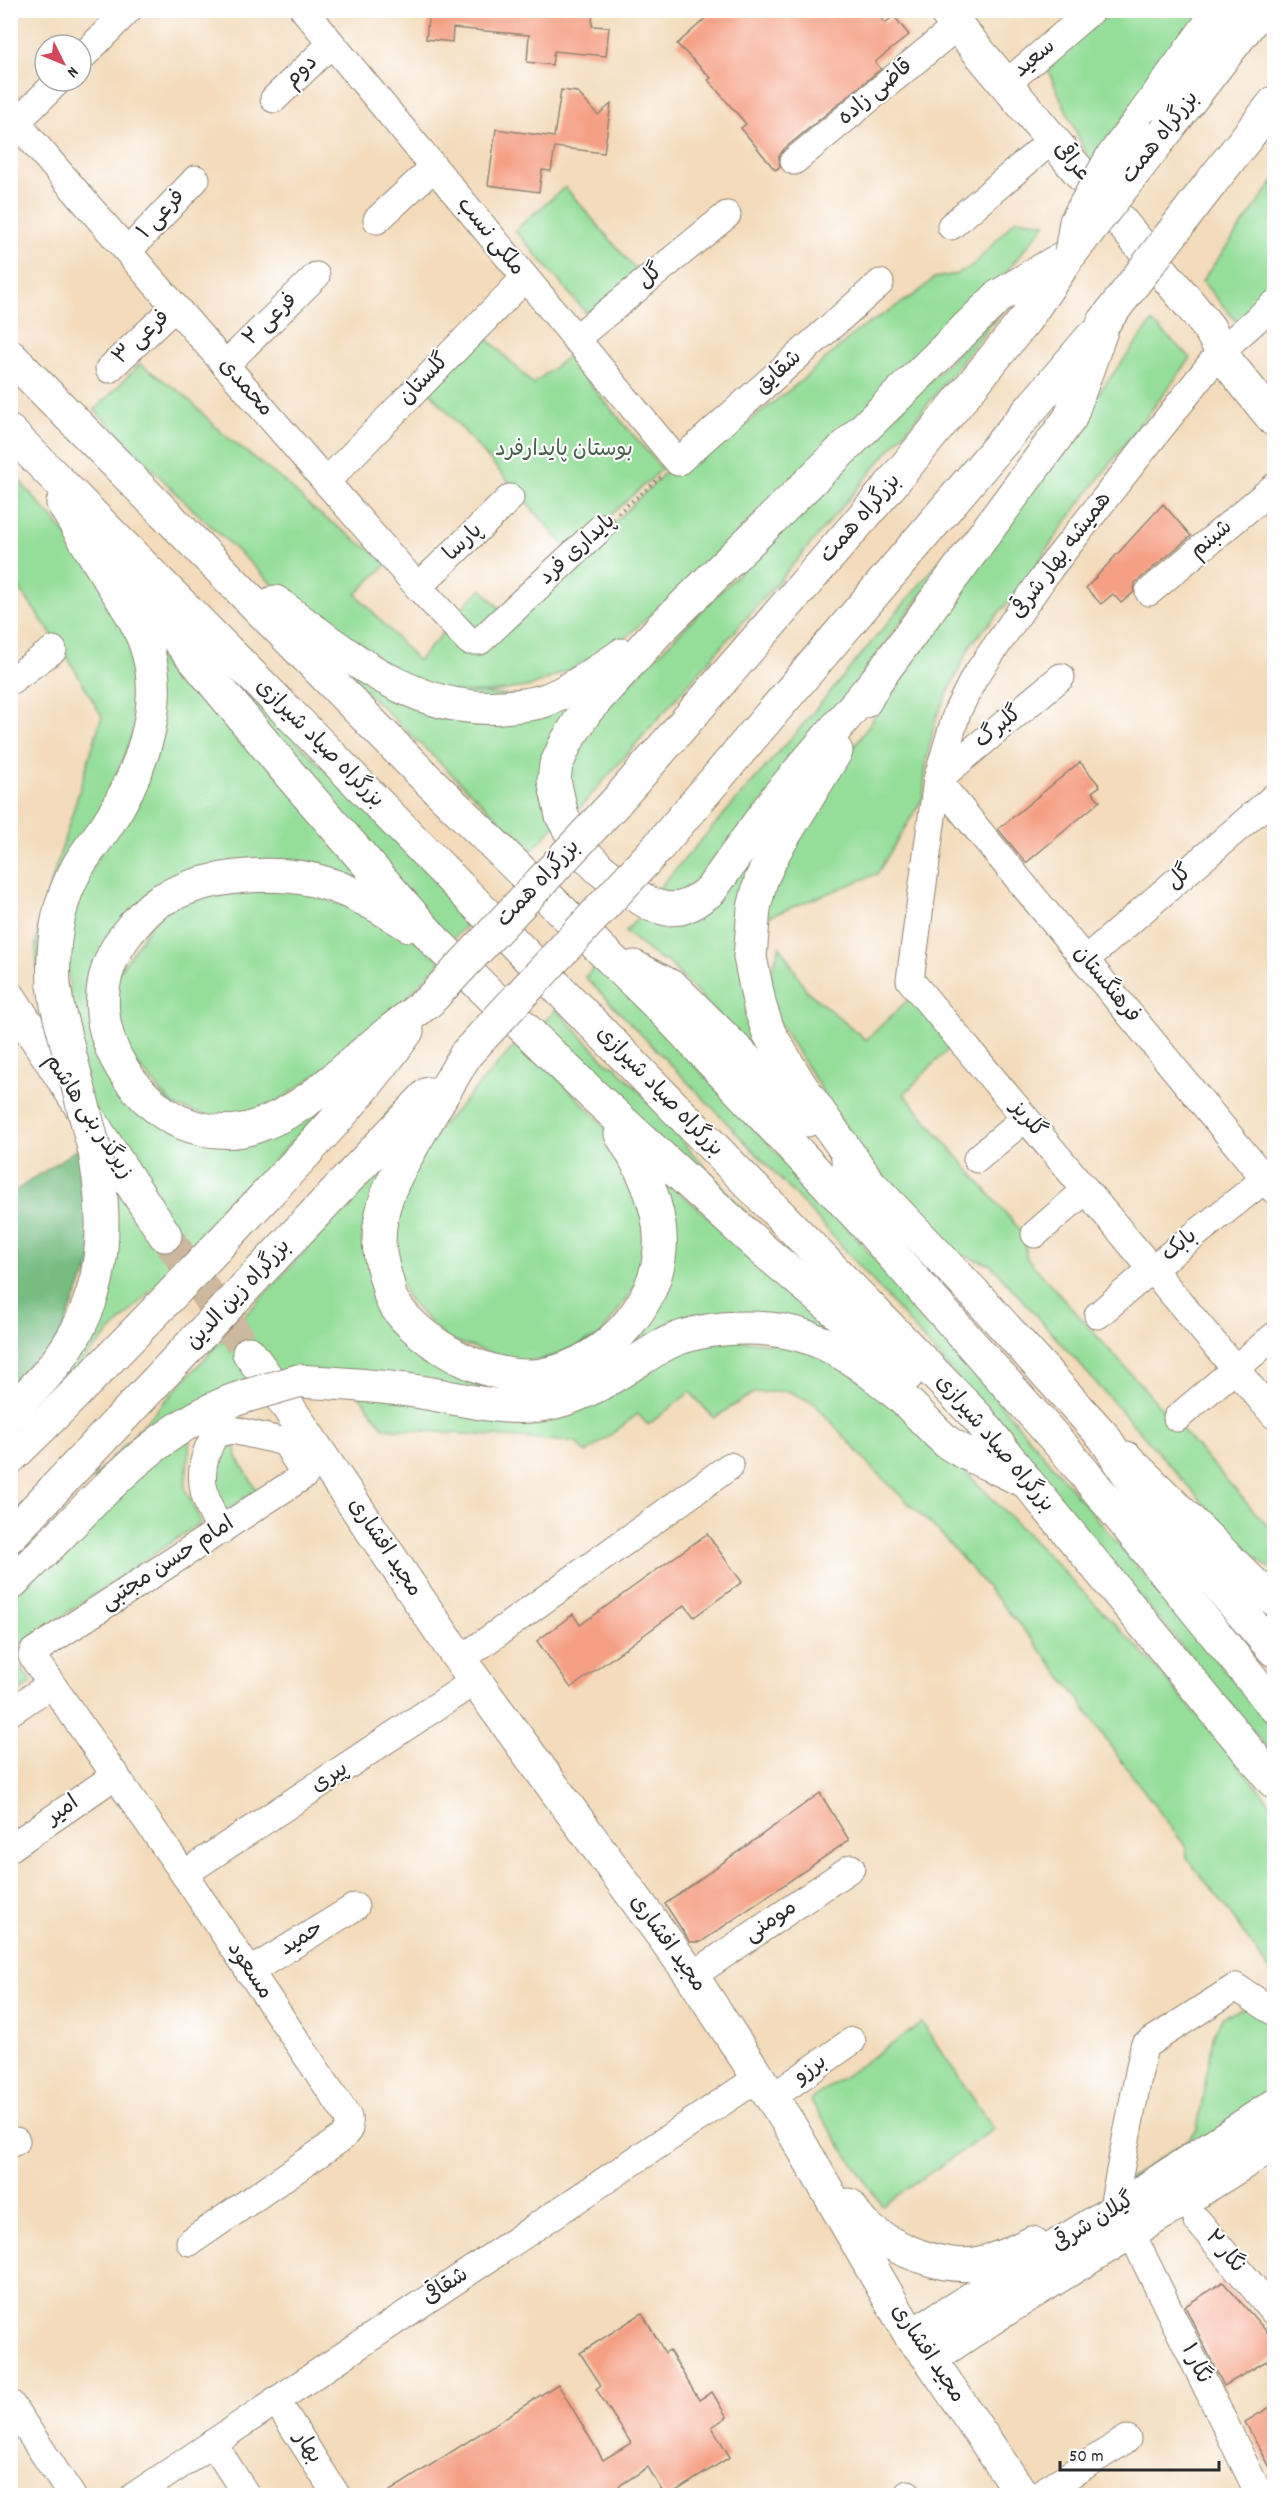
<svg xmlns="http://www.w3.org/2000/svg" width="1285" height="2506" font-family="Dekko,'Playpen Sans Arabic',sans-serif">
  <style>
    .green { fill: #94de9a; stroke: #608462; stroke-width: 1.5 }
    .forest { fill: #77bd82; stroke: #517456; stroke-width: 1.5 }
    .building { fill: #f5a085 }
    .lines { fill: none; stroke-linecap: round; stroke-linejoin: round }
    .major-tunnel { stroke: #cbb89e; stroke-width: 33; stroke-dasharray: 33 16; stroke-linecap: butt }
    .minor-casing { stroke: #8f8373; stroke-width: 29 }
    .major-casing { stroke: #8f8373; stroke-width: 35 }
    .highway-casing { stroke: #8f8373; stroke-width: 35 }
    .path { stroke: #8f8373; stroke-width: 4; stroke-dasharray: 1.5 4.5; stroke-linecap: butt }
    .minor { stroke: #fff; stroke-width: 27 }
    .major { stroke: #fff; stroke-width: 33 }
    .highway { stroke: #fff; stroke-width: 33 }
    .major-bridge-casing { stroke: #8f8373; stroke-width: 35; stroke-linecap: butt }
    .highway-bridge-casing { stroke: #8f8373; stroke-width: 35; stroke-linecap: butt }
    .major-bridge { stroke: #fff; stroke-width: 33 }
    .highway-bridge { stroke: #fff; stroke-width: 33 }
    .labels { text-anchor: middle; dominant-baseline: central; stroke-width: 4.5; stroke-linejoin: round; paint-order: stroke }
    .street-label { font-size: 22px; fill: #2b2b2b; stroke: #fff }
    .park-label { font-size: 22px; fill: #4a614c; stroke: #fff }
  </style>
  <rect width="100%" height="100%" fill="#fff"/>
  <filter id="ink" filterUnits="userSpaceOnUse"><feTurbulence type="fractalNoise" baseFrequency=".0167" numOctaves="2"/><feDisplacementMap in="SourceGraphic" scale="12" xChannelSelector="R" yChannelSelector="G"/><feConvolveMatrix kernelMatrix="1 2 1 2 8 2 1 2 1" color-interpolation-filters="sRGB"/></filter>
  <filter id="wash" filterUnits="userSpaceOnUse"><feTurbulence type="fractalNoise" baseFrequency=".008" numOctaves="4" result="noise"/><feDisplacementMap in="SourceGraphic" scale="24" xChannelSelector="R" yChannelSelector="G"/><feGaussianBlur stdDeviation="1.35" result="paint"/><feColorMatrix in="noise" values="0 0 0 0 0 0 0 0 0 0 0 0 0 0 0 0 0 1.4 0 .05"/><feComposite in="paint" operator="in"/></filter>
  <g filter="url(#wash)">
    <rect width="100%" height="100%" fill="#f3dbbb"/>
    <g class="green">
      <polygon points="1114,11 1205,11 1090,162 1045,64"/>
      <polygon points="1274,181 1274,295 1240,326 1202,281"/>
      <polygon points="565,187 637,271 587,314 515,230"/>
      <polygon points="1016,219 1046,223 1002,277 670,598 623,640 573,668 532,686 491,692 453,693 405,679 298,608 181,498 95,410 140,364 183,394 223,434 286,483 313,509 388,563 356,594 418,661 447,628 444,624 482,589 512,623 672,466 696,463 801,381 857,331 916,294 934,278 957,274 974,265"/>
      <polygon points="1013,297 914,421 791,567 571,818 562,775 572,741"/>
      <polygon points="1152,322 1191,358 1080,503 1046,550 1027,581 971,644 936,718 927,757 923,798 877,874 770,916 758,927 761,906 836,774 1043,467"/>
      <polygon points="481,332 533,384 567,357 662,469 570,552 424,385"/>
      <polygon points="10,470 66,534 131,624 141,713 38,975 36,944 39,923 102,716 68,658 11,576"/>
      <polygon points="973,526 697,894 653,895 800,728 957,540"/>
      <polygon points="177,623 474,917 450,942"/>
      <polygon points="148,629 395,908 309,872 132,916 104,1049 208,1134 368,1061 162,1279 11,1434 11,1423 91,1319 65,921 132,793"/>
      <polygon points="312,640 375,684 581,702 584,708 558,822 532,851"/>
      <polygon points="742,856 757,861 775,1059 748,1047 667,961 660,960 625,932 646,909 661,914"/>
      <polygon points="287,887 390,920 441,961 377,1030 357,1047 243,1125 174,1106 121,1046 115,978 159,913 193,895"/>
      <polygon points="780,946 807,991 866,1040 913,995 953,1044 904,1094 1020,1230 1026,1243 1026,1257 1274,1533 1274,1572 1238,1542 991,1265 948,1250 857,1146 770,1008 771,973"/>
      <path d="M598,963L853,1234L959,1355L1274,1729V1756C1132,1589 994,1417 848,1253C763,1158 674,1068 585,977Z"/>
      <polygon points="556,1009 608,1064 615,1066 670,1123 670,1128 778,1249 537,1030"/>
      <polygon points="521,1039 615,1137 645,1195 646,1271 601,1335 554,1356 520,1363 445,1338 408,1299 396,1268 394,1218 417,1153"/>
      <polygon points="404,1144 377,1307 390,1332 418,1357 453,1375 485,1384 643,1319 650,1168 868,1349 783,1320 533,1399 277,1380 91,1481"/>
      <polygon points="716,1338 816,1348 921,1426 1142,1652 1189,1705 1274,1807 1274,1977 1227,1909 1187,1858 1186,1847 1111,1747 1076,1695 1035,1643 941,1534 877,1473 814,1403 788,1391 753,1393 714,1418 690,1392 648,1425 638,1414 586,1453 576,1442 384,1428 356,1391 452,1406"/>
      <polygon points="190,1440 185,1488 201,1522 22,1644 18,1664 32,1682 11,1697 11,1597 166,1448"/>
      <path d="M231,1446L236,1447L237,1457L256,1489L222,1515C217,1494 203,1454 231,1446Z"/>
      <polygon points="1246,2007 1274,2019 1274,2096 1238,2121 1109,2192 1189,2139 1197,2130 1214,2033 1223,2017"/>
      <polygon points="922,2023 994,2129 882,2206 810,2100"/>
    </g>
    <polygon class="forest" points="79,1148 96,1249 57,1343 11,1392 11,1194"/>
    <g id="blocks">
      <g class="building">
        <polygon points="429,10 593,10 592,26 609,27 606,56 554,51 552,65 527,62 529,35 453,28 452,42 426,39"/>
        <polygon points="715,10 874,10 885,23 894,16 909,35 875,62 881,69 784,149 779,156 780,167 775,170 741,128 746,124 708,80 711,78 677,44"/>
        <polygon points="561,90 577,92 598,115 611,104 604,153 555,147 551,171 542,170 539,192 488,185 496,129 554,137"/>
        <polygon points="1163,504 1191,536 1135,583 1134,592 1121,603 1113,594 1101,604 1086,588"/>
        <polygon points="1080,762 1100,786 1092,792 1100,801 1026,863 998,829"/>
        <polygon points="707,1534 742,1582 694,1617 685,1605 571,1688 537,1641 573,1614 580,1625"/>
        <polygon points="820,1793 849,1840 701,1942 690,1942 665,1904"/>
        <polygon points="1223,2282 1275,2341 1275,2356 1224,2386 1185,2306"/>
        <polygon points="642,2313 665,2353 669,2350 699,2400 712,2392 727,2417 712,2427 730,2457 668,2496 665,2496 648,2467 619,2486 625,2496 382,2496 558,2384 603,2460 631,2443 596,2389 601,2385 580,2353"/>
        <polygon points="1275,2404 1275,2476 1245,2422"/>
      </g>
    </g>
  </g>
  <g filter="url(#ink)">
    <use href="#blocks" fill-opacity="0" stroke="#8f8373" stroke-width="1.5"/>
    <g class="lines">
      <polyline class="major-tunnel" points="165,1235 249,1353"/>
      <defs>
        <g id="minor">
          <polyline points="304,10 678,462 880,283"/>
          <polyline points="81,58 128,10"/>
          <polyline points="1006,84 1092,10"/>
          <polyline points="274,99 331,44"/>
          <polyline points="10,115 326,482 418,587 469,641 480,641 602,527"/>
          <polyline points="10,129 58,81"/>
          <polyline points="794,161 957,26"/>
          <polyline points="377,220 433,168"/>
          <polyline points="951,226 1052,140"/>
          <polyline points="128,251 196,179"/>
          <polyline points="1274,304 1221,351 1050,568 974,678 957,712 937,780 910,980 1274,1415"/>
          <polyline points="575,339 727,215"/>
          <polyline points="225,365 316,276"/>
          <polyline points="109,369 175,307"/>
          <polyline points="326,482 524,279"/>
          <polyline points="418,587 510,498"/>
          <polyline points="1149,592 1274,487"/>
          <polyline points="10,681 53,650"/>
          <polyline points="937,780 1274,1190"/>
          <polyline points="937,780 1061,677"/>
          <polyline points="1085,960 1274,797"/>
          <polyline points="977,1159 1025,1118"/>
          <polyline points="1035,1234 1086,1190"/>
          <polyline points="1098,1315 1152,1269 1265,1179"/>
          <polyline points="1177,1418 1274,1336"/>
          <polyline points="460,1660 730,1466"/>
          <polyline points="10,1712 50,1685"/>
          <polyline points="10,1848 116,1775"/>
          <polyline points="184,1874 475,1681"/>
          <polyline points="249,1972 355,1907"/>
          <polyline points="692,1976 851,1868"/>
          <polyline points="770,2099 852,2041"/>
          <polyline points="10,2144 16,2141"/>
          <polyline points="1112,2212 1144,2046 1236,1987 1274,2012"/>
          <polyline points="1197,2220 1274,2312"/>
          <polyline points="1131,2232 1260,2496"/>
          <path d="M190,2242L343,2137L349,2129L348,2117L184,1874L32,1656L33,1652L305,1475L285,1442L233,1430L216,1433C194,1469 201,1496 221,1531"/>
          <polyline points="276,2400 337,2496"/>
          <polyline points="10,2403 72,2496"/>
          <polyline points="213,2443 247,2496"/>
          <polyline points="908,2494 908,2496"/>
          <polyline points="134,2496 758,2078"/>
          <polyline points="1036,2496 1127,2439"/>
        </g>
        <g id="major">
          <polyline points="944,10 1197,313 1209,328 1228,363 1274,420"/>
          <polyline points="1135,127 1220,10"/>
          <polyline points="10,998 165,1235"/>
          <polyline points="249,1353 288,1407 460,1660 692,1976 789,2124 911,2336 930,2359 1023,2496"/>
          <polyline points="1126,1458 1256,1586 1274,1599"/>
          <path d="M849,2205C854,2212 859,2222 866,2227C894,2249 944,2271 980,2263C997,2260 1016,2251 1032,2243"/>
          <polyline points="911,2336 1112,2212 1274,2106"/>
          <path d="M930,2359C1042,2282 1161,2217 1274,2143"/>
        </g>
        <g id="highway">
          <polyline points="1167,130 1260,10"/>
          <polyline points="1210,184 1274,103"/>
          <polyline points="10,356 420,772 668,1015 865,1224 1067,1452 1274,1706"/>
          <polyline points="10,432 309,733 978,1418 1027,1482 1274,1782"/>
          <polyline points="123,573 292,777 435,941 592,1094 763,1250 830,1306 907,1375"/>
          <path d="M275,602C343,651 412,714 502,707C515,706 530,705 543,701C568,693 600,670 622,655"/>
          <polyline points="876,681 777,797 710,891 691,904 681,908 667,909 652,905 625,889 600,869 581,850 562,816 554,780 556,765 567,741 586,711 660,629 999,296 1071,253"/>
          <polyline points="865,701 876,681 1070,418 1104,322"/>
          <polyline points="836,751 775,850 761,880 754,908 750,957 760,1007 769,1033 800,1085 864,1176"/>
          <polyline points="615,803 889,487 1025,320 1065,262"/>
          <polyline points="659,846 1091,338"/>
          <path d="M409,925C373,902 332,879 288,876C246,873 198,879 161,900C149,907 137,921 128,932C82,990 102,1062 156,1107C181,1128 222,1138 254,1127C300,1112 330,1083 365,1052C386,1034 408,1017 429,1001"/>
          <polyline points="634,967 674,988 807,1120"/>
          <path d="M54,985C52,946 57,904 76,870C84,854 97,840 107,825C139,776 166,708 147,649C139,622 123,600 108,577C93,553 78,528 63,503"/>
          <path d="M466,1054C450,1081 434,1109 418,1136C404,1161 388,1185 382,1214C376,1242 380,1259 388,1285C389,1291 390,1298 393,1302C420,1345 492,1383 542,1375C609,1364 670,1295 659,1225C654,1191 639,1163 621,1134"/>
          <polyline points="848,1161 974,1293 1104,1437 1147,1503 1274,1650"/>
          <path d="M298,1381C334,1383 371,1385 407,1390C456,1396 506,1415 555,1402C595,1392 625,1368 660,1347C699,1324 768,1323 810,1338C844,1350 874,1374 901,1397C917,1411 931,1428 947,1442C965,1455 999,1468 1020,1479"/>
          <path d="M10,1413C24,1398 39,1384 51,1369C99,1311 108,1251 99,1179"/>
          <path d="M10,1458C92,1379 171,1296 249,1213C304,1155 361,1097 407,1031"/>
          <polyline points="10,1536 428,1094"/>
          <path d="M10,1584C83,1518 149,1426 246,1396"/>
        </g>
      </defs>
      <use href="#minor" class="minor-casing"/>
      <use href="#major" class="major-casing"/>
      <use href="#highway" class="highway-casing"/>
      <polyline class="path" points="618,513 661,477"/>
      <use href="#minor" class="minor"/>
      <use href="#major" class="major"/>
      <use href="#highway" class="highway"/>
      <defs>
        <polyline id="major-bridge" points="1071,253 1076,222 1111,159 1135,127"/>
        <g id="highway-bridge">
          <polyline points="1071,253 1167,130"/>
          <polyline points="1104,322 1210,184"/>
          <polyline points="54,985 57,1005 95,1152 99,1179"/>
          <polyline points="429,1001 615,803"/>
          <polyline points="466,1054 659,846"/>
          <polyline points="246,1396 298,1381"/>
        </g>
      </defs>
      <use href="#major-bridge" class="major-bridge-casing"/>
      <use href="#highway-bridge" class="highway-bridge-casing"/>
      <use href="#major-bridge" class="major-bridge"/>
      <use href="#highway-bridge" class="highway-bridge"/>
    </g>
  </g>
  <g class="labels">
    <g class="street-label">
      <text transform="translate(1035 59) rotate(-40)">سعید</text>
      <text transform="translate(302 72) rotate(-44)">دوم</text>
      <text transform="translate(876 93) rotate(-40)">قاضی زاده</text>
      <text transform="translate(1161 138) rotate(-52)">بزرگراه همت</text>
      <text transform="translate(1071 162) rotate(50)">عراقی</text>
      <text transform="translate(162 215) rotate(-47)">فرعی ۱</text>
      <text transform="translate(490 237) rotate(51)">ملکی نسب</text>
      <text transform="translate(651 277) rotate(-39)">گل</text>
      <text transform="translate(271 320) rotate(-44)">فرعی ۲</text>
      <text transform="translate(142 338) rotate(-43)">فرعی ۳</text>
      <text transform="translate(779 373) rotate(-42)">شقایق</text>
      <text transform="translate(425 380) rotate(-46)">گلستان</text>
      <text transform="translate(245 388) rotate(49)">محمدی</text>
      <text transform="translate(861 519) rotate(-49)">بزرگراه همت</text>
      <text transform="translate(1212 540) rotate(-40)">شبنم</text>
      <text transform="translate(464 543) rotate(-44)">پارسا</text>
      <text transform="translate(578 550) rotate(-42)">پایداری فرد</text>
      <text transform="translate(1062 556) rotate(-53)">همیشه بهار شرقی</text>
      <text transform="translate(999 728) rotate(-39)">گلبرگ</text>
      <text transform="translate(319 744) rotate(45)">بزرگراه صیاد شیرازی</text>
      <text transform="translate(1180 878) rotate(-41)">گل</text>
      <text transform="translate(539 884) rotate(-47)">بزرگراه همت</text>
      <text transform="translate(1106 985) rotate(51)">فرهنگستان</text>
      <text transform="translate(659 1092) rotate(46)">بزرگراه صیاد شیرازی</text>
      <text transform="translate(88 1117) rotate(57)">زیرگذر بنی هاشم</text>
      <text transform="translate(1027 1120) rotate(50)">گلریز</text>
      <text transform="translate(1180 1246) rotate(-39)">بابک</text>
      <text transform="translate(239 1295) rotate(-47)">بزرگراه زین الدین</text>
      <text transform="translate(994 1444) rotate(50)">بزرگراه صیاد شیرازی</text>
      <text transform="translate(384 1548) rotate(56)">مجید افشاری</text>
      <text transform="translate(168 1564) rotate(-33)">امام حسن مجتبی</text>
      <text transform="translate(330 1778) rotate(-33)">پیری</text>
      <text transform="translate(63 1811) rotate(-35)">امیر</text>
      <text transform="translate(771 1922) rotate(-34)">مومنی</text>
      <text transform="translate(302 1939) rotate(-32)">حمید</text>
      <text transform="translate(667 1944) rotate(54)">مجید افشاری</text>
      <text transform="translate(249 1971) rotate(56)">مسعود</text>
      <text transform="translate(811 2070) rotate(-35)">برزو</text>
      <text transform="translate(1094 2223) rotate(-32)">گیلان شرقی</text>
      <text transform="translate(1224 2252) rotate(50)">نگار ۲</text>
      <text transform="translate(446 2287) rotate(-34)">شقاقی</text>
      <text transform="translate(927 2354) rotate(56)">مجید افشاری</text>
      <text transform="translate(1195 2364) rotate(64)">نگار ۱</text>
      <text transform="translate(307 2448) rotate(57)">بهار</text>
    </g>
    <g class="park-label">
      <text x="564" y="450">بوستان پایدارفرد</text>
    </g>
  </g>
  <rect width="1285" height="2506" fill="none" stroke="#fff" stroke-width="36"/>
  <g transform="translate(63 63) rotate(133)"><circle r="28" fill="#ffffff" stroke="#aaaaaa" stroke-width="1.5"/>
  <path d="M0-4.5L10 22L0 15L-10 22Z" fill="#d1495b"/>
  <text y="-9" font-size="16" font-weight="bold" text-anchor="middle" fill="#2b2b2b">N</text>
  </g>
  <path d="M1060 2461v9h159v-9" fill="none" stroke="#2b2b2b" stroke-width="3"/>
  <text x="1069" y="2461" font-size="18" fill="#2b2b2b" stroke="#ffffff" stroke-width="4.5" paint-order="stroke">50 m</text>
</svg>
